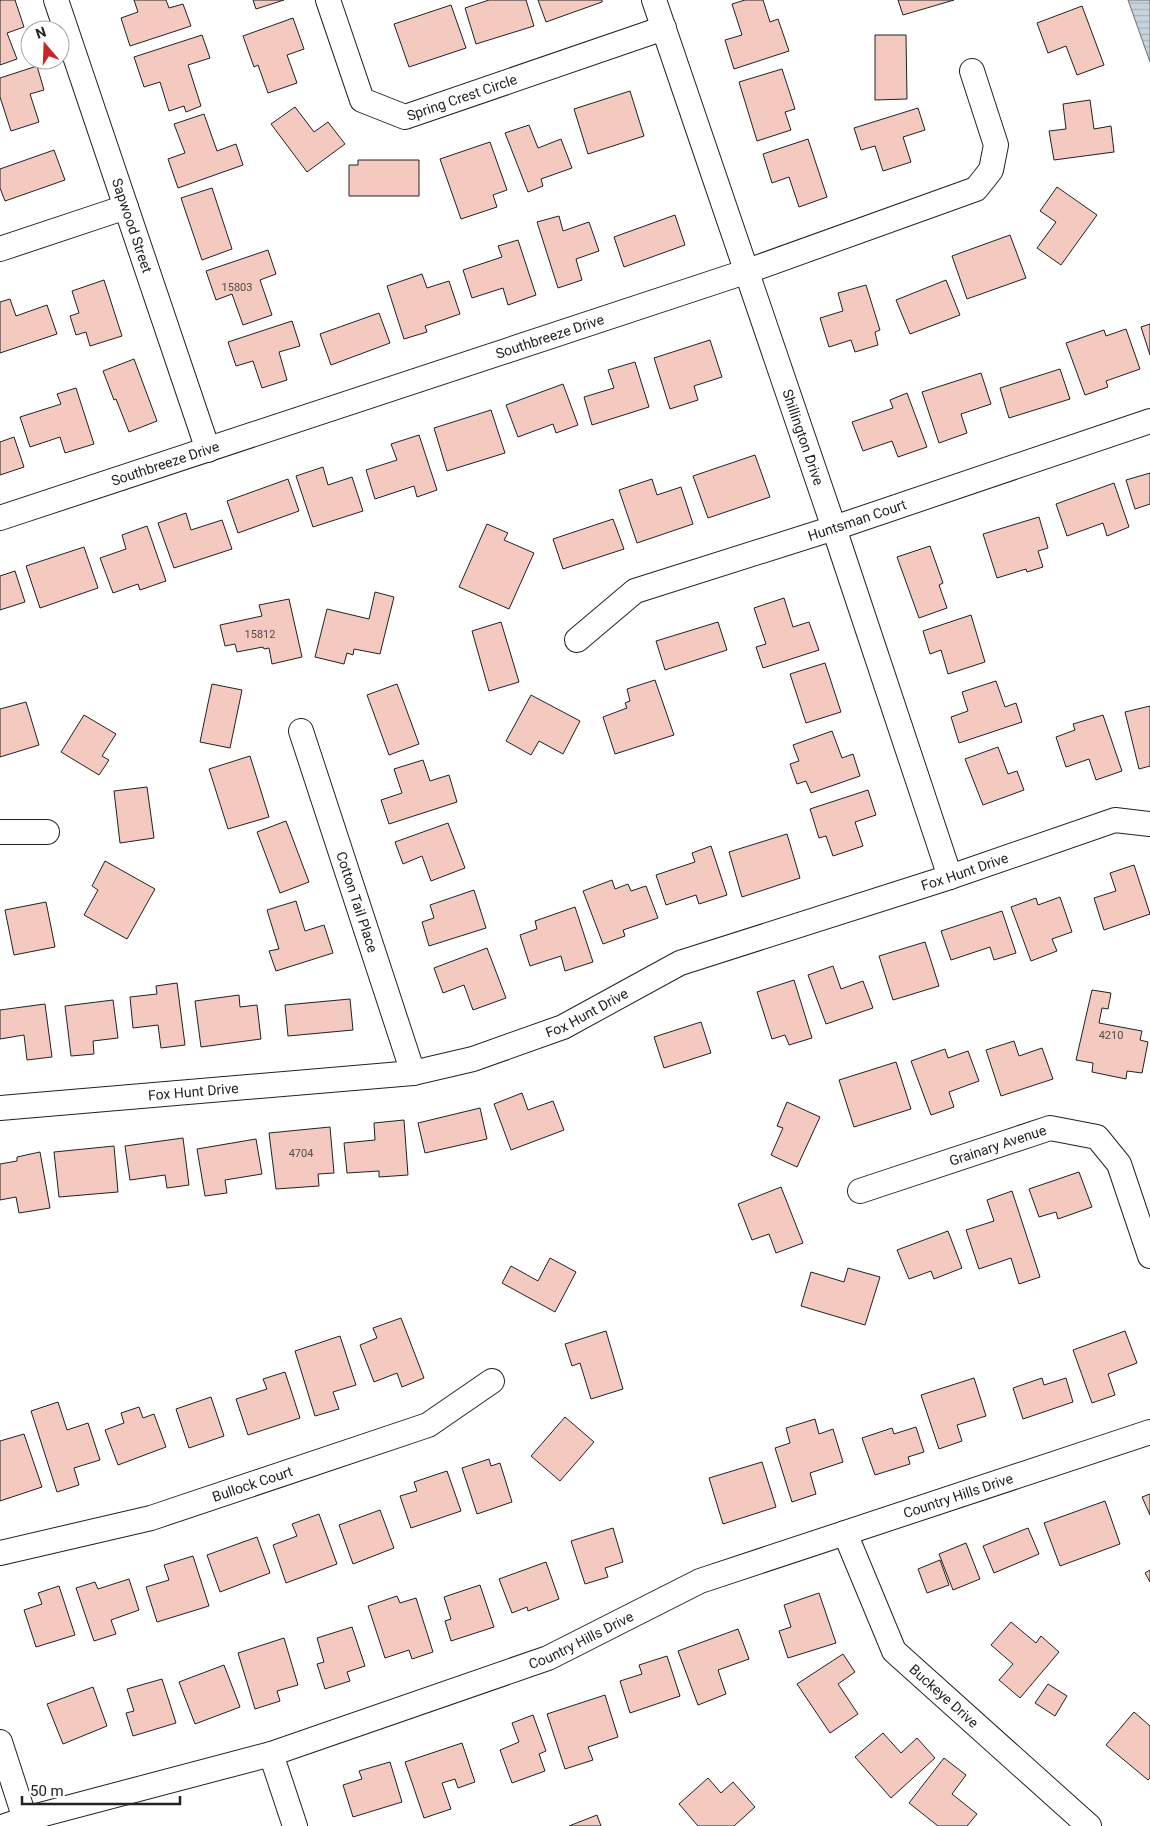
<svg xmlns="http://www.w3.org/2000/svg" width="1150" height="1826" font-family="Roboto,sans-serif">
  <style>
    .water { fill: url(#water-rules); stroke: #6f6f6f }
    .building { fill: #f3c9c0; stroke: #222 }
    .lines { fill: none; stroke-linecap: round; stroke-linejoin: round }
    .minor-casing { stroke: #222; stroke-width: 26 }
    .minor { stroke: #fff; stroke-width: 24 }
    .labels { text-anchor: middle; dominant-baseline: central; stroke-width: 4; stroke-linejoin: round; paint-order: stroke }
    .number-label { font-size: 11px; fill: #564c4a }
    .street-label { font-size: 14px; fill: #222; stroke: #fff }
  </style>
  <defs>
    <pattern id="water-rules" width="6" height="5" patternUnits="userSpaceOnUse" patternTransform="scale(1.25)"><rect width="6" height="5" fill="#c7d3dd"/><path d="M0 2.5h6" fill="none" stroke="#abb5bd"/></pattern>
  </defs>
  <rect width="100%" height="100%" fill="#fff"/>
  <polygon class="water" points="1128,0 1150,0 1150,62"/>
  <g class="building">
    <polygon points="0,0 15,0 24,27 7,33 17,59 0,65"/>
    <polygon points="134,0 166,0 169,8 183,4 191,26 130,46 121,18 138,12"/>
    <polygon points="253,0 284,0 256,9"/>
    <polygon points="489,0 526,0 534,26 476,44 465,8"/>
    <polygon points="538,0 602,0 602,2 546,22"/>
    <polygon points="745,0 763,0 770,22 778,19 789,51 734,69 725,40 742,35 732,4"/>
    <polygon points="898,0 954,0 903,15"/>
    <polygon points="451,5 466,48 409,67 394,24"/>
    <polygon points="1082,6 1104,65 1077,75 1066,46 1048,53 1037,23"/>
    <polygon points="293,18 304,49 287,55 297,83 268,93 258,65 254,67 243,36"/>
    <polygon points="202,35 210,58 188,65 201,106 186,112 184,106 169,111 160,82 144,87 134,57"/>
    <polygon points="875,35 906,35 907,99 875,100"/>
    <polygon points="37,66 44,90 30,94 39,122 11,131 0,97 0,78"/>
    <polygon points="782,69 795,109 785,112 791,130 757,141 739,82"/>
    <polygon points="630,91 644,136 588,154 574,109"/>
    <polygon points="1090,100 1094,129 1111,126 1114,152 1054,160 1049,131 1066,129 1063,104"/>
    <polygon points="295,107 314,132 328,122 345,144 307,172 271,124"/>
    <polygon points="918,108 925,130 903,137 911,162 883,171 875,146 861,150 854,128"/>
    <polygon points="204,114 217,151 236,144 243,165 178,188 168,159 185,153 174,124"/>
    <polygon points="529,125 538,148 561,139 572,168 541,179 543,186 528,192 505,133"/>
    <polygon points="808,139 827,197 799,207 789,177 772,183 763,154"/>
    <polygon points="490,142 507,190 493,195 497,207 461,219 440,159"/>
    <polygon points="54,150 65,180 5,201 0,188 0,169"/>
    <polygon points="358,160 419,160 419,196 349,196 349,165 358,165"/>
    <polygon points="1057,187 1097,215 1061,265 1037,248 1056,222 1040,211"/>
    <polygon points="212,188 232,249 202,260 181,198"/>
    <polygon points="675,215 685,245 624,267 614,237"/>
    <polygon points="559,216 563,231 589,222 599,251 576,259 582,280 558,288 537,222"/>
    <polygon points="1010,235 1026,278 967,299 952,256"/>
    <polygon points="518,240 536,295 508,305 503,288 472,298 463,270 502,257 498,246"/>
    <polygon points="268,250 276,274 260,280 272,315 243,325 232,294 216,300 206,271"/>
    <polygon points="422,274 427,288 449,281 460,314 425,326 427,332 404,339 387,286"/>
    <polygon points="104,280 122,336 90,346 86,332 76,335 70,316 79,313 72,291"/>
    <polygon points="946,280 960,315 910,334 896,300"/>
    <polygon points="866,285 880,330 875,332 878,345 855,352 851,340 829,347 820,318 843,311 838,293"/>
    <polygon points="10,299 16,316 47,305 57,334 0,353 0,302"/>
    <polygon points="379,313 390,343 331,365 320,334"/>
    <polygon points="292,321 300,346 279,352 287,380 262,388 253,361 236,366 228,342"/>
    <polygon points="1150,324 1150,355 1141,327"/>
    <polygon points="1126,329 1140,369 1106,381 1108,387 1085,395 1066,343 1104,330 1106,336"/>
    <polygon points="710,340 722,377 694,386 698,400 670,409 654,358"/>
    <polygon points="134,359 157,421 129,432 116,399 114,400 103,371"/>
    <polygon points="635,362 649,407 592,425 584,397 614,388 608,370"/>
    <polygon points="1060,369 1070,399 1009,418 1000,388"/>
    <polygon points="981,373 991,404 961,414 967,433 939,443 922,392"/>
    <polygon points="563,384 578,425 556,433 553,424 518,437 506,405"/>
    <polygon points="76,388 94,444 65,453 60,437 30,447 20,417 61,404 57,394"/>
    <polygon points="907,393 927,447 898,457 892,441 863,451 852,422 893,408 890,400"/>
    <polygon points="491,410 505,453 447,471 434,428"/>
    <polygon points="419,435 437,490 417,497 414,486 375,499 366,470 397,460 391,444"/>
    <polygon points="14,437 24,467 0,475 0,442"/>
    <polygon points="755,455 770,497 708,518 693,476"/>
    <polygon points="323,467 328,485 352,477 363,511 313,527 296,476"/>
    <polygon points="1150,473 1150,504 1135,509 1126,480"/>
    <polygon points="288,479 299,511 238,533 227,501"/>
    <polygon points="652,479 657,495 681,487 693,524 637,543 619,490"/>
    <polygon points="1114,483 1129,527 1107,536 1103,523 1067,536 1056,504"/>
    <polygon points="186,513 191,530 222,520 232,549 174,568 158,523"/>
    <polygon points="1039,517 1048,548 1038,551 1043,567 1027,572 1026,569 997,578 983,534"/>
    <polygon points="613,519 624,549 563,569 553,539"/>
    <polygon points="487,524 508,533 504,540 534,553 509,609 459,587"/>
    <polygon points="147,526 166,581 140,590 138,584 113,593 100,558 126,549 122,535"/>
    <polygon points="930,546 943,583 939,585 947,608 919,618 897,557"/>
    <polygon points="84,547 98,588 40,608 26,566"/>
    <polygon points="15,571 25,602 0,610 0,576"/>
    <polygon points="375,592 394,597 380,654 354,649 353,655 347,653 344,664 315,657 327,609 369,619"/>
    <polygon points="784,598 793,627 809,622 819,650 763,668 756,647 766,644 754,608"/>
    <polygon points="289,599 302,657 272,664 269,648 264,649 263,647 237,652 235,644 225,646 220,625 262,616 259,605"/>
    <polygon points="971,615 985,662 948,674 941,650 930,654 923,631"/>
    <polygon points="501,622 519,682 489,691 472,631"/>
    <polygon points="718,622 727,650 665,670 656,641"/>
    <polygon points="825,663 841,712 806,723 790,674"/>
    <polygon points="655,680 674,735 615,754 603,717 627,708 625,703 630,701 627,689"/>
    <polygon points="996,681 1005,707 1016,703 1022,722 959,743 951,717 968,711 962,692"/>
    <polygon points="212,684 242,690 230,748 200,742"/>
    <polygon points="397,684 419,744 389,755 367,695"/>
    <polygon points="531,695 580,721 563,754 539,741 531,755 506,741"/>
    <polygon points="26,702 39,745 0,757 0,709"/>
    <polygon points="1150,706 1150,766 1139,769 1125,712"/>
    <polygon points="84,715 116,734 102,756 109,760 99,775 61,752"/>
    <polygon points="1103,715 1122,771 1096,780 1089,759 1066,767 1056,737 1075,730 1073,724"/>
    <polygon points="832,731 842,758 853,754 860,776 811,793 806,781 797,784 790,764 799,761 793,745"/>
    <polygon points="998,747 1008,774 1017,771 1024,790 983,805 965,759"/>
    <polygon points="250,756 269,817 228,829 209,769"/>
    <polygon points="423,760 430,781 449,775 457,802 389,824 381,800 402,793 394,769"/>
    <polygon points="147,787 154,838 120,843 114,791"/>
    <polygon points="868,790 876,815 855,822 863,846 833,856 826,836 819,838 810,809"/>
    <polygon points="286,821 309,882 280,893 257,832"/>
    <polygon points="448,823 465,868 431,881 422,856 403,864 395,842"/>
    <polygon points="787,834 800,878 742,897 729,852"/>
    <polygon points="711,846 727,895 699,904 696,895 666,905 656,875 695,862 692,853"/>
    <polygon points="105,861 155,889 127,939 84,915 98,890 92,886"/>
    <polygon points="1134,865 1150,914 1104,930 1094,898 1116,891 1110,873"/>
    <polygon points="612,880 615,889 628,884 631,891 646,886 658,918 623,930 625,936 603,944 583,891"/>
    <polygon points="474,890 486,928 429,946 422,922 434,918 430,905"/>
    <polygon points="1060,897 1072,932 1052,939 1057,951 1031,961 1011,907 1036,898 1038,905"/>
    <polygon points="296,901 305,931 324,925 333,953 276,971 269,951 279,949 267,910"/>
    <polygon points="46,902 55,947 14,955 5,910"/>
    <polygon points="575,907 593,962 565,971 561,956 530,966 520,935 537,929 535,921"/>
    <polygon points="1002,911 1016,953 994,960 990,947 951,960 941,931"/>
    <polygon points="925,942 939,986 893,1000 879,956"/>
    <polygon points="487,948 506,998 473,1010 464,985 443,993 434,968"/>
    <polygon points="833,966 841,989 863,981 873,1008 826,1024 808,975"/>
    <polygon points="794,980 812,1038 789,1045 785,1035 772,1039 757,992"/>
    <polygon points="177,983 185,1045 161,1048 158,1025 133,1028 130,997 157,994 156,986"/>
    <polygon points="1092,990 1111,993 1108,1009 1102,1008 1099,1023 1142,1031 1140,1040 1148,1042 1142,1073 1127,1071 1126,1079 1092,1072 1093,1063 1076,1060"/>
    <polygon points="239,995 240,1007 257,1005 261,1039 201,1047 195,1001"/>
    <polygon points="350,999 353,1030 288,1036 285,1005"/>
    <polygon points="113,1000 118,1038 93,1041 94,1054 71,1056 65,1006"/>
    <polygon points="45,1004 52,1057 27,1060 24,1035 0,1039 0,1010"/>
    <polygon points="701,1022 711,1053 664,1068 654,1037"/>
    <polygon points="1014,1041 1019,1056 1042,1048 1053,1079 1001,1096 986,1050"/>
    <polygon points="945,1049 948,1058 968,1051 979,1081 949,1092 954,1107 931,1115 911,1061"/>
    <polygon points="896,1062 911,1109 854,1127 839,1080"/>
    <polygon points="522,1093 528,1110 553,1101 564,1130 511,1150 494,1104"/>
    <polygon points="787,1102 820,1117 797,1167 771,1155 783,1128 777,1126"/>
    <polygon points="480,1108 487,1139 425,1153 418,1123"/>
    <polygon points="404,1120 408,1175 379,1177 379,1171 347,1173 344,1143 375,1140 374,1123"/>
    <polygon points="330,1127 334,1173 318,1174 319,1186 276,1189 269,1133"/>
    <polygon points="183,1138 189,1185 167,1188 165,1175 130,1180 125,1146"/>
    <polygon points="256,1139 262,1174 225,1180 227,1193 205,1196 197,1149"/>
    <polygon points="114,1146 118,1192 59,1197 54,1152"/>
    <polygon points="40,1152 50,1208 19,1213 16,1197 0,1200 0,1164 17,1161 17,1157"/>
    <polygon points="1079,1172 1092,1207 1058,1219 1056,1212 1039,1217 1029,1189"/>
    <polygon points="781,1187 803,1243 776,1253 769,1234 752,1240 738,1204"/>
    <polygon points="1012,1191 1040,1277 1019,1284 1011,1258 979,1269 966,1230 994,1221 987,1200"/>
    <polygon points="948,1231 962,1268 934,1279 931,1271 909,1279 897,1250"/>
    <polygon points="550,1258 576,1272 555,1312 502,1283 511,1266 538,1281"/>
    <polygon points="848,1268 880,1277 865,1325 801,1306 811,1272 844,1282"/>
    <polygon points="401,1318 424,1378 402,1387 397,1373 374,1382 360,1345 377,1338 373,1328"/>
    <polygon points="606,1331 623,1389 591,1399 580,1363 572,1366 565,1344"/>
    <polygon points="1125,1331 1137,1363 1108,1374 1115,1395 1092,1403 1073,1350"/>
    <polygon points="340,1336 356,1385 333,1392 339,1409 315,1416 295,1351"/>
    <polygon points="285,1372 300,1418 248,1435 236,1399 267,1389 263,1379"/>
    <polygon points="974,1378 986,1416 957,1425 962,1441 939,1449 921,1395"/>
    <polygon points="1042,1378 1044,1385 1066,1378 1073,1402 1023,1419 1013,1388"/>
    <polygon points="211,1397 224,1436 189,1448 176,1409"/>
    <polygon points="58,1402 67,1430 88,1423 100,1460 74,1468 79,1485 57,1492 31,1411"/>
    <polygon points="139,1407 143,1418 154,1414 166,1447 118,1465 105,1430 124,1423 121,1413"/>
    <polygon points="565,1417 594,1442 560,1481 531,1456"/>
    <polygon points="815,1419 819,1434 833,1429 843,1462 810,1473 816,1494 792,1502 775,1448 790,1443 786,1428"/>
    <polygon points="916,1427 924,1452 908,1457 910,1464 875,1475 862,1438 892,1428 894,1434"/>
    <polygon points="24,1434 42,1487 0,1501 0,1441"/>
    <polygon points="489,1459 491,1466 500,1463 512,1502 477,1514 462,1468"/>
    <polygon points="762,1462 776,1507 723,1524 709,1478"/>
    <polygon points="447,1471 461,1511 411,1528 400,1496 417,1491 414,1482"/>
    <polygon points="1150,1494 1150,1515 1142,1497"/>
    <polygon points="1105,1501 1120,1544 1060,1566 1044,1523"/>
    <polygon points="380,1510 394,1548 353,1564 339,1525"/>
    <polygon points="319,1514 337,1564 286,1583 273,1545 297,1536 292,1524"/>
    <polygon points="613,1528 623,1562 605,1568 608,1577 585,1584 571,1541"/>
    <polygon points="1028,1528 1039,1554 994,1573 983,1546"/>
    <polygon points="257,1537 270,1573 220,1592 207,1555"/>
    <polygon points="966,1543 980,1579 953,1590 939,1554"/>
    <polygon points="193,1556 209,1606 157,1622 146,1587 169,1580 164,1565"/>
    <polygon points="940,1560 949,1585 927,1593 918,1569"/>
    <polygon points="546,1562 559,1599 528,1611 527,1607 512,1613 499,1579"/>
    <polygon points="1150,1570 1150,1582 1145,1573"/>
    <polygon points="129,1579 139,1610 111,1620 116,1634 94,1641 76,1588 95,1582 98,1589"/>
    <polygon points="480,1585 494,1627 451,1641 445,1621 451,1619 444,1597"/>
    <polygon points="59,1586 75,1635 36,1647 24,1610 42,1604 38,1593"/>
    <polygon points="819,1593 836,1643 788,1658 779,1631 791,1627 784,1605"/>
    <polygon points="397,1596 400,1603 416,1598 433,1652 412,1659 409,1650 385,1658 368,1606"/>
    <polygon points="1011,1622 1036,1643 1041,1636 1059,1652 1020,1698 999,1680 1013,1664 991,1645"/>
    <polygon points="352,1627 365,1666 347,1672 350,1681 325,1689 317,1664 324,1662 317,1638"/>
    <polygon points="738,1629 749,1659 718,1670 726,1694 698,1705 678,1651"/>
    <polygon points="284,1638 298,1685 277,1691 280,1701 255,1709 238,1653"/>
    <polygon points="843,1654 855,1672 838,1684 858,1714 830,1733 797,1684"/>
    <polygon points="667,1656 680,1696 630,1713 620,1681 642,1674 639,1665"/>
    <polygon points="224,1665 240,1707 195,1724 179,1682"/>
    <polygon points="162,1679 176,1723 133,1736 126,1713 134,1711 127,1689"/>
    <polygon points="1048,1684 1067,1696 1055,1716 1035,1703"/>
    <polygon points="93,1687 107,1726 63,1744 47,1704"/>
    <polygon points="605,1695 618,1737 588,1747 593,1760 565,1769 547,1714"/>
    <polygon points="1134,1712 1150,1726 1150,1778 1148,1780 1106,1745"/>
    <polygon points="533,1715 546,1751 539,1754 545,1771 512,1783 500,1750 519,1742 512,1723"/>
    <polygon points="883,1733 901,1753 917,1738 935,1758 891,1798 855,1757"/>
    <polygon points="462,1743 475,1782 458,1788 455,1779 442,1783 451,1809 424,1818 405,1762"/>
    <polygon points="944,1758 966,1775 952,1794 977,1814 967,1826 938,1826 909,1803"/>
    <polygon points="390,1762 402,1802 353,1817 343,1785 362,1779 359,1771"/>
    <polygon points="708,1778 721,1793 733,1782 755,1807 734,1826 698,1826 679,1804"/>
    <polygon points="597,1815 601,1826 569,1826"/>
  </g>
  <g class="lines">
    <defs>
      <g id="minor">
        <path id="s1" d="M56,0L208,450"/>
        <path id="s2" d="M328,0L362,100L405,117L664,28"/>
        <path id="s3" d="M654,0L834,528L950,877"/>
        <polyline points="0,249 126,207"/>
        <path id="s4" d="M0,518L745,272L976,189L991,170L996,145L972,71"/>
        <path id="s5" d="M577,640L635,591L834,528L1150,421"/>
        <path id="s6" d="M301,731L413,1073"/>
        <polyline points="0,832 47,832"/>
        <path id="s7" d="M0,1108L413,1073L473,1059L563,1027L680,963L950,877L1115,820L1150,824"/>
        <path id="s8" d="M860,1191L1050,1128L1097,1137L1119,1164L1150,1256"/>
        <path id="s9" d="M845,1533L894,1651L1089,1826"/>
        <path id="s10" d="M0,1553L151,1518L428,1425L492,1381"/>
        <polyline points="0,1742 25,1819"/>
        <polyline points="271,1754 295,1826"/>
        <path id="s11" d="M5,1826L25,1819L271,1754L548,1658L700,1581L1150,1432"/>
      </g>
    </defs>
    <use href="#minor" class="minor-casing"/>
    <use href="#minor" class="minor"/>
  </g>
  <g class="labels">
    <g class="number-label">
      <text x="237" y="287">15803</text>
      <text x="260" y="634">15812</text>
      <text x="1111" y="1035">4210</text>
      <text x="301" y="1153">4704</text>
    </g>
    <g class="street-label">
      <text stroke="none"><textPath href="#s2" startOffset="212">Spring Crest Circle</textPath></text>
      <text stroke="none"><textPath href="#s1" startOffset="238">Sapwood Street</textPath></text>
      <text stroke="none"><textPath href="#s4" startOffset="579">Southbreeze Drive</textPath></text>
      <text stroke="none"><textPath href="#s3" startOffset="462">Shillington Drive</textPath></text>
      <text stroke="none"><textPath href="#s4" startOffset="174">Southbreeze Drive</textPath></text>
      <text stroke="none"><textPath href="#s5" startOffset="309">Huntsman Court</textPath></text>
      <text stroke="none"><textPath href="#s7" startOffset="1004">Fox Hunt Drive</textPath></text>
      <text stroke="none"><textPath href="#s6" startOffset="180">Cotton Tail Place</textPath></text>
      <text stroke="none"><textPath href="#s7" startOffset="599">Fox Hunt Drive</textPath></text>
      <text stroke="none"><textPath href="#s7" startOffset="194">Fox Hunt Drive</textPath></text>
      <text stroke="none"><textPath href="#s8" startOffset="145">Grainary Avenue</textPath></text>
      <text stroke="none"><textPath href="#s10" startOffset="262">Bullock Court</textPath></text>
      <text stroke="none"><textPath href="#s11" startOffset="1011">Country Hills Drive</textPath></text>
      <text stroke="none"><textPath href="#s11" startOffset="606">Country Hills Drive</textPath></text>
      <text stroke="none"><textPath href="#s9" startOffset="195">Buckeye Drive</textPath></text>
    </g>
  </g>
  <g transform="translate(45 45) rotate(341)"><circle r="24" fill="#ffffff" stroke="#a7a7a7"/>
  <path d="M0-4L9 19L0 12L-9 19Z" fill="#c62828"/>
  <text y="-8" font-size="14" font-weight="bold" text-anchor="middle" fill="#222222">N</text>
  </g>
  <path d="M22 1796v8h158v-8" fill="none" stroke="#222222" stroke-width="2.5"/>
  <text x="30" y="1796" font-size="15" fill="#222222" stroke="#ffffff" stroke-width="4" paint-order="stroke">50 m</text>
</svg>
